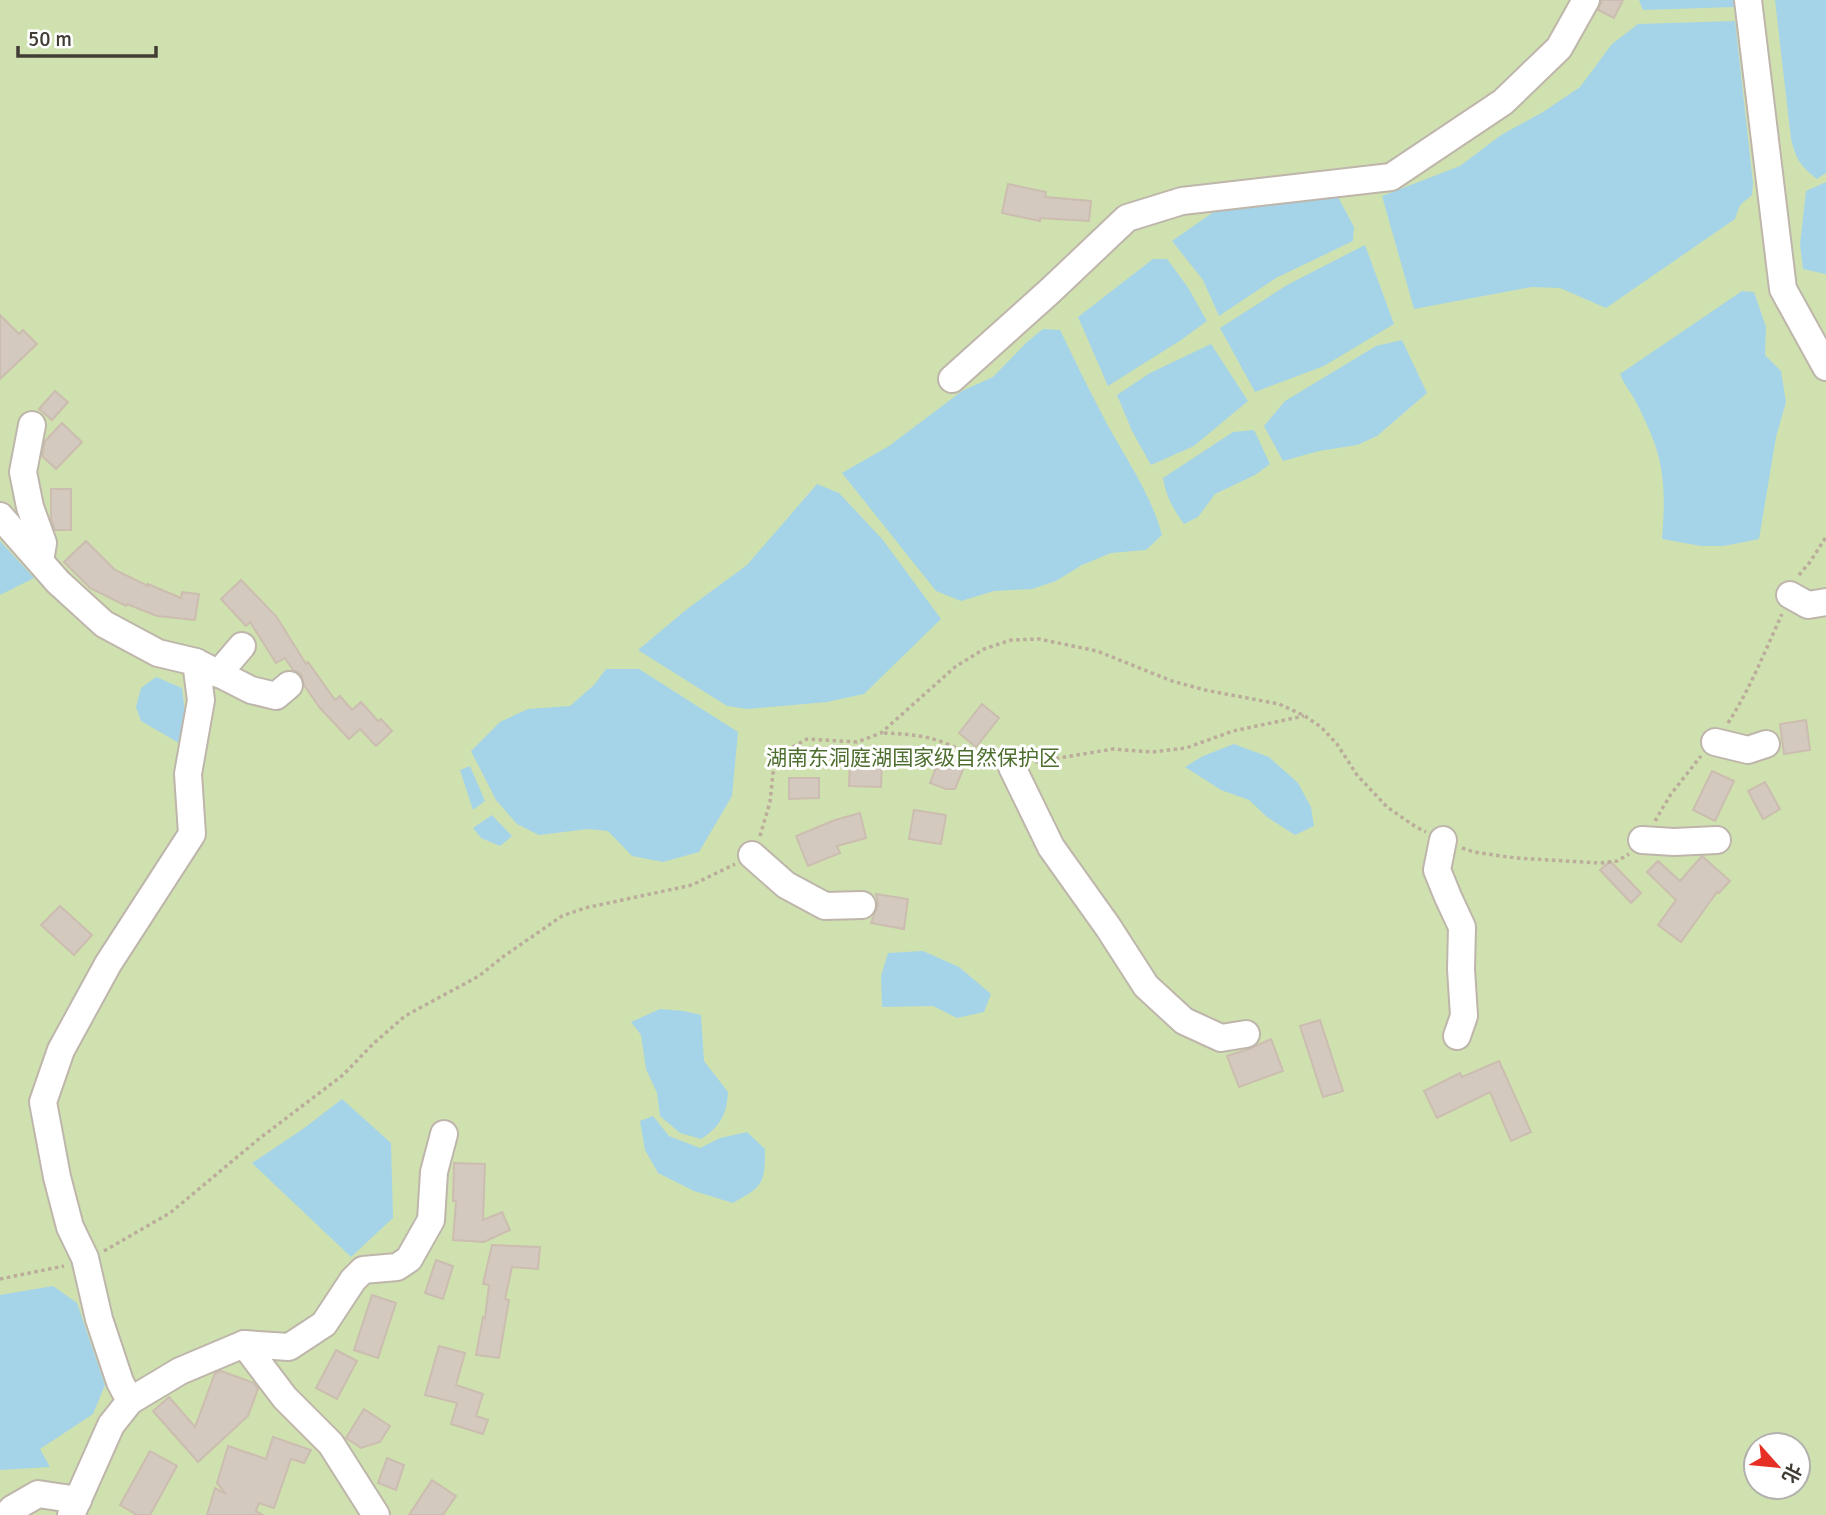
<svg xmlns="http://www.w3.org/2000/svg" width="1826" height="1515" font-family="Signika,'Noto Sans SC',sans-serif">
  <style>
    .green { fill: #d0e1b0; fill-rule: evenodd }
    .water { fill: #a5d4e8 }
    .building { fill: #d4c9be; stroke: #cbbdaf; stroke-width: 2 }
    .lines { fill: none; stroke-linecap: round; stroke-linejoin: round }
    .minor-casing { stroke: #beb5ab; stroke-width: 30 }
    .path { stroke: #bbac9b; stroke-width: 3.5; stroke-dasharray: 3.5 3.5; stroke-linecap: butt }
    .minor { stroke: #fff; stroke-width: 26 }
    .labels { text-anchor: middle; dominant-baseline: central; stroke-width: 6; stroke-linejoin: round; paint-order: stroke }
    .park-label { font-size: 21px; fill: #4d6e2e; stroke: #fff }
  </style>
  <rect width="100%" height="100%" fill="#f0ece4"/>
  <path class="green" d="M0,0H1826V1515H0ZM1756,1445H1798V1487H1756Z"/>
  <g class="water">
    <polygon points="1639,0 1734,0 1735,7 1643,10"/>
    <path d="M1775,0H1826V173L1817,179C1800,166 1796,159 1791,139Z"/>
    <polygon points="1735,21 1753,183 1752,195 1740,205 1735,219 1606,308 1560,288 1532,287 1414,309 1382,196 1460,166 1501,135 1543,112 1580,87 1612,44 1638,24"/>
    <polygon points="1826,182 1826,274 1825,274 1803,269 1800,245 1806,191"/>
    <polygon points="1336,193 1354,227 1353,241 1276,278 1219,316 1203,280 1172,241 1215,211 1248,198"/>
    <polygon points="1365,245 1394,324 1324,366 1255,392 1220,328 1287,285"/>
    <polygon points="1153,259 1167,259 1187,286 1207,321 1181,340 1108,386 1078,317"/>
    <path d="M1742,291L1754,292L1766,327L1765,355L1781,371L1786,402L1776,437L1759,539L1724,546H1701L1662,539C1665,500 1666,468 1650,432C1646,422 1641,412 1636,402C1631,392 1624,385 1620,374Z"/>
    <path d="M1043,329L1060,330C1075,361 1090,392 1106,422C1126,459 1151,494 1162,535L1146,550L1111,553L1082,565L1056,581L1032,589L994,591L961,601L936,591L842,473L889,446L962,391L993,377L1027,342Z"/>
    <polygon points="1402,340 1427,393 1377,436 1357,445 1319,451 1283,461 1264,426 1285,401 1376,346"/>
    <polygon points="1211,344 1248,401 1194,446 1151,465 1132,431 1117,395 1150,373"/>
    <path d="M1254,430L1270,464L1255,475L1215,494L1198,517L1184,524C1173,509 1166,496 1163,478L1233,432Z"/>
    <polygon points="817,484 839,493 883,540 941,619 864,694 827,702 748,709 727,706 638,650 687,609 747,565"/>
    <polygon points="0,541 34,578 0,595"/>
    <polygon points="606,669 639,669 738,732 732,796 699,852 663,862 632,856 608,831 588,829 539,835 517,824 496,800 471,751 500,722 528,709 570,706 594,685"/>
    <polygon points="156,677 182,688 185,713 179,743 141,721 136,707 141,688"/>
    <polygon points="1234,744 1269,757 1298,783 1311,807 1314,826 1295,835 1267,817 1249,800 1221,790 1185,767 1203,756"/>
    <polygon points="470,766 485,801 473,810 460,770"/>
    <polygon points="492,815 512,836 500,846 481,838 473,828"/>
    <polygon points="923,951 959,967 991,994 984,1012 957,1018 933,1006 882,1007 881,976 888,953"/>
    <path d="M660,1009L684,1011L701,1015L704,1061L728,1092C727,1114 720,1127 701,1139L680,1133L660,1116L657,1093L646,1069L641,1035L631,1022Z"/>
    <polygon points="342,1099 391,1143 393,1218 351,1257 252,1163 303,1129"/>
    <path d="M653,1116L669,1136L700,1148L720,1138L747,1132L765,1149C765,1184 763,1186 733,1203L694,1191L658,1173L645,1150L640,1121Z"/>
    <polygon points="53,1286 77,1303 105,1385 93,1414 40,1449 50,1467 0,1470 0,1295"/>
  </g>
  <g class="building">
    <polygon points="1602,0 1623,0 1614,18 1598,10"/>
    <polygon points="1008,184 1046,192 1045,197 1091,201 1089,221 1040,218 1040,221 1002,213"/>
    <polygon points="0,315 19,334 23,330 37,344 0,379"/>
    <polygon points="55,391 68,402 52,420 39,409"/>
    <polygon points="62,423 82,442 56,469 42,456 45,441"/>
    <polygon points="51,489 71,489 71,530 55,530 51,518"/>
    <polygon points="86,541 115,570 148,586 148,584 181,598 182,592 199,594 195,620 157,616 127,604 126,606 90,588 64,562"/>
    <polygon points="241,580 276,616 306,664 308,662 335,700 340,696 352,710 361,702 378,721 381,719 392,731 376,746 360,729 349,739 320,708 304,685 301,674 293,670 285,658 276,663 250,622 246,626 221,599"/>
    <polygon points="982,704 999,718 976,747 959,733"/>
    <polygon points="1806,720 1810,750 1784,754 1780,724"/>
    <polygon points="940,758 964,767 955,789 946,789 930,783"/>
    <polygon points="850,759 882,760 881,787 849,786"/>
    <polygon points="1712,771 1734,781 1715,821 1693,810"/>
    <polygon points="789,778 819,778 819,798 789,799"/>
    <polygon points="1765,782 1780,809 1763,819 1748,791"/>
    <polygon points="914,810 946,815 941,844 909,839"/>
    <polygon points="860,813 866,838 837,846 840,853 808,866 796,836 835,820"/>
    <polygon points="1702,856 1730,881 1719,893 1717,892 1681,942 1658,925 1676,900 1647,872 1658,861 1680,881"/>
    <polygon points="1610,861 1641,893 1631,903 1600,870"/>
    <polygon points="876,894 908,899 904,929 871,923 878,905"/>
    <polygon points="60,906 92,935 74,955 41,925"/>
    <polygon points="1320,1020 1343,1091 1323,1097 1300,1026"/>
    <polygon points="1271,1039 1283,1071 1239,1087 1227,1056 1249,1049"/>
    <polygon points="1499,1061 1531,1132 1511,1141 1490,1092 1437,1118 1424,1091 1460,1073 1462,1077"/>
    <polygon points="454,1163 485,1164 483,1220 502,1212 510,1230 484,1242 453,1240 456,1201 453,1201"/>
    <polygon points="492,1245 540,1247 538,1269 512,1267 505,1299 509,1300 499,1358 476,1355 483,1317 485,1318 489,1285 483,1284"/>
    <polygon points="436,1260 453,1266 443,1299 425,1293"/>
    <polygon points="372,1295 396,1303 378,1358 354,1350"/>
    <polygon points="439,1346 465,1353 456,1385 483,1394 476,1416 488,1420 483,1434 451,1424 457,1403 425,1395"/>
    <polygon points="336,1350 357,1361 337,1399 316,1388"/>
    <polygon points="221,1371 254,1383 258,1389 248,1416 198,1462 153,1411 169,1397 195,1427 215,1373"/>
    <polygon points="364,1409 390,1426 380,1442 361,1448 346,1438"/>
    <polygon points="273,1437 311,1450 304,1463 291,1459 274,1508 259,1503 256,1511 263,1515 207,1515 215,1488 226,1494 217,1483 228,1446 266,1459"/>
    <polygon points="150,1451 177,1466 150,1515 137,1515 120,1505"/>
    <polygon points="387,1458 404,1465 396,1490 378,1483"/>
    <polygon points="432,1480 456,1496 443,1515 409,1515"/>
  </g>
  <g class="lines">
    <defs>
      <g id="minor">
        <polyline points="1748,0 1783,289 1826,367"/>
        <polyline points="952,379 1050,291 1127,218 1182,201 1391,177 1503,102 1559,48 1586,0"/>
        <polyline points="32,425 23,472 30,507 43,543 40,561"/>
        <polyline points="0,516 58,582 104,624 158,653 196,662 201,700 188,774 192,834 108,964 61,1050 43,1102 57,1177 70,1227 85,1258 99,1319 120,1382 130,1401 180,1371 244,1344 289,1347 324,1324 353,1280 363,1270 397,1267 409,1259 431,1220 434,1172 444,1134"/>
        <polyline points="1790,595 1808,605 1826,602"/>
        <polyline points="196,662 251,690 276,696 289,685"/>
        <polyline points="218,674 242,646"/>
        <polyline points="1715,742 1748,750 1766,744"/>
        <polyline points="1012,767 1051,847 1108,927 1146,986 1184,1021 1221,1038 1246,1034"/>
        <polyline points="1443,840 1437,870 1448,897 1462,927 1461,969 1464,1016 1457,1036"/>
        <polyline points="1642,840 1674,842 1717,840"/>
        <polyline points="752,855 786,885 825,906 862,905"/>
        <polyline points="244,1344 285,1398 331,1444 376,1515"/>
        <polyline points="7,1515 12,1509 38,1494 78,1500"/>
        <polyline points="71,1515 111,1425 130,1401"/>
      </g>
    </defs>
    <use href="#minor" class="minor-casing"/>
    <g class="path">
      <polyline points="1799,575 1810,562 1826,537"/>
      <path d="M1728,723C1750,689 1765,651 1782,614"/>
      <path d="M884,733C905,734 925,735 945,743C962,750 976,758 993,762"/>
      <polyline points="1035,762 1113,749 1152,752 1186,748 1233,731 1304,716"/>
      <polyline points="1655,821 1671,794 1701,756"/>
      <polyline points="760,836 770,802 773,773 787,750 807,739 857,742 881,733 955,667 984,649 1011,640 1039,639 1097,651 1172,681 1205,690 1279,704 1305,716 1321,727 1337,744 1357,775 1387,807 1416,827 1426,832"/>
      <polyline points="1462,848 1474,852 1516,858 1600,863 1617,861 1629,854"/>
      <polyline points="104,1251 170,1213 260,1138 343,1075 373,1044 405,1016 479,976 504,956 562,916 585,908 692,885 735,864"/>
      <polyline points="0,1279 64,1266"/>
    </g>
    <use href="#minor" class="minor"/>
  </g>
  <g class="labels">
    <g class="park-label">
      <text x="913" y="758">湖南东洞庭湖国家级自然保护区</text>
    </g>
  </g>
  <g transform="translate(1777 1466) rotate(117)"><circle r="33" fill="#ffffff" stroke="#b3b1ae" stroke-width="2"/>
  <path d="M0-5L12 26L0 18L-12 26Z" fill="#e63026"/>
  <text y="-10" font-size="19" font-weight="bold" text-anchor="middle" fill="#423c35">北</text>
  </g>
  <path d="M18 46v10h138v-10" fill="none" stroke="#423c35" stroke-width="3.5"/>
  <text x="28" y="46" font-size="21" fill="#423c35" stroke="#ffffff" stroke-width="5" paint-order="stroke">50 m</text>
</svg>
